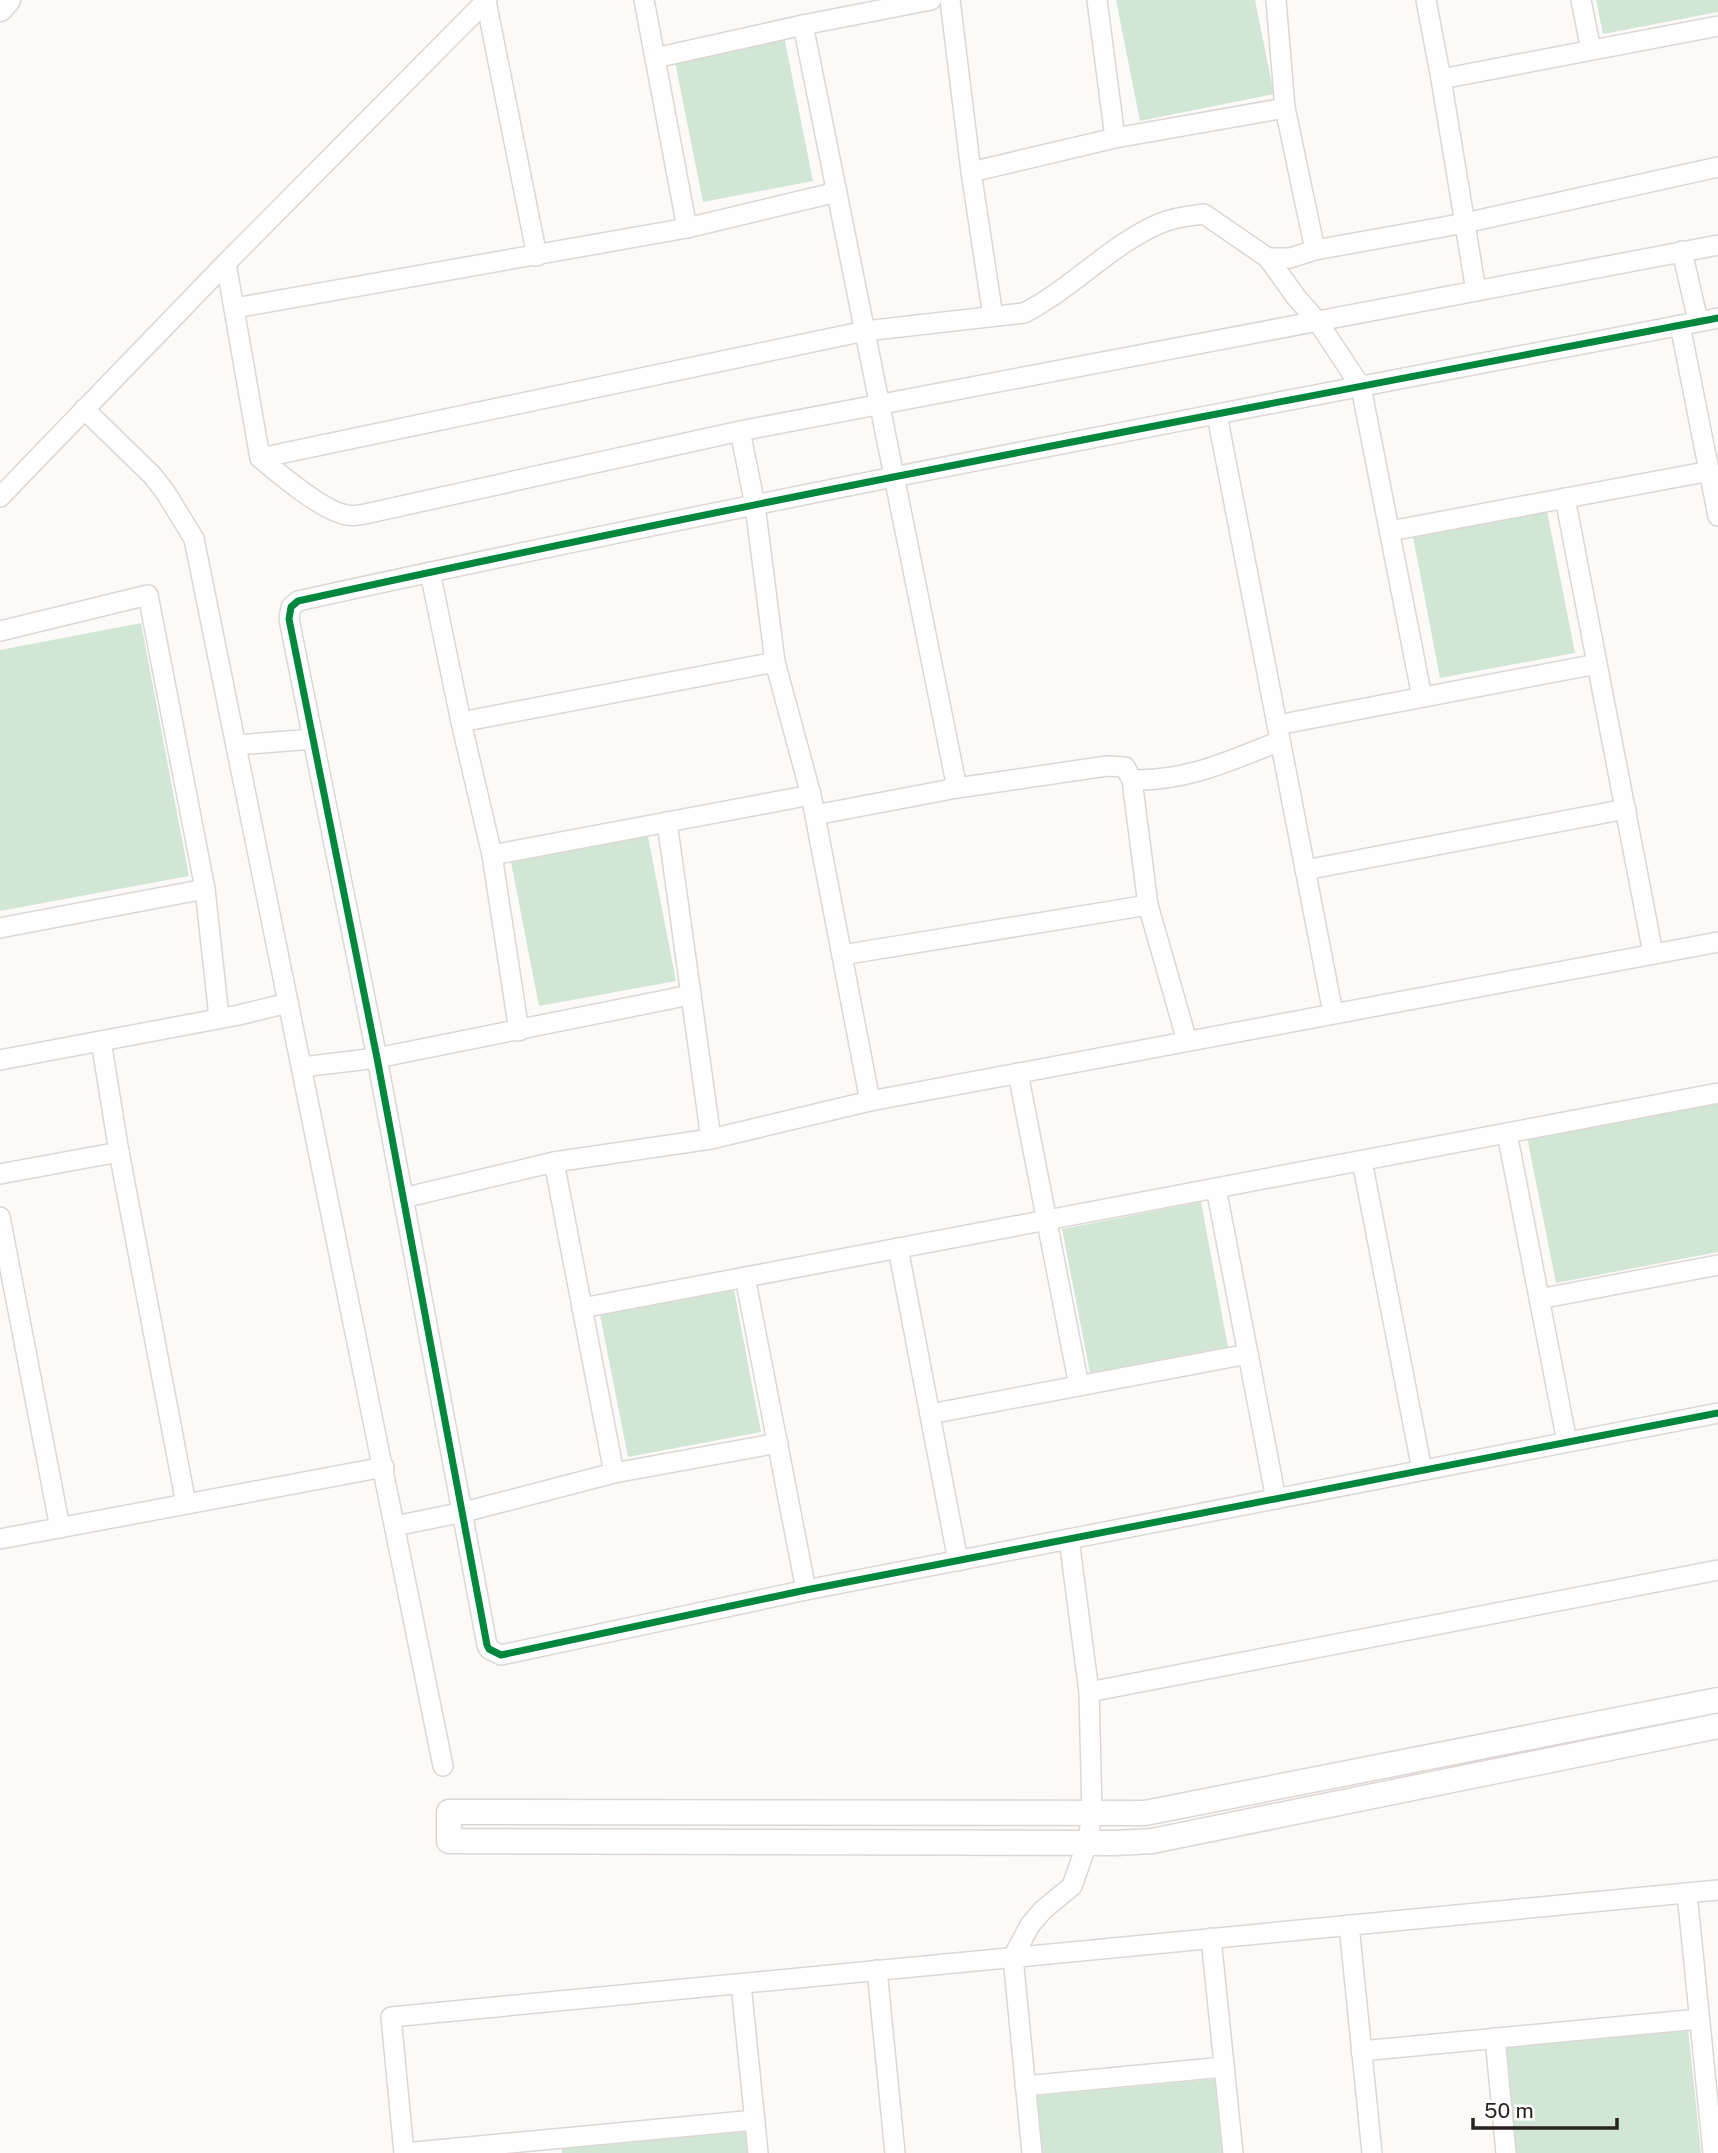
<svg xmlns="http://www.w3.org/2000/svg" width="1718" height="2153" font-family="'Public Sans',sans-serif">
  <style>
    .green { fill: #d2e6d6 }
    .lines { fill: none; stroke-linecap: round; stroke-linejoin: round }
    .minor-casing { stroke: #dcd7d4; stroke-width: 22 }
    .tertiary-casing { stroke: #dcd7d4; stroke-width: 27 }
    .minor { stroke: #fffefe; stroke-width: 19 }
    .tertiary { stroke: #fffefe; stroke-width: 24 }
    .cycleway-casing { stroke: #fff; stroke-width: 11 }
    .cycleway { stroke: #00873e; stroke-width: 7 }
  </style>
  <rect width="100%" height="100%" fill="#fcfaf8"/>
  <g class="green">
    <polygon points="1116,0 1255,0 1274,94 1140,121"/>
    <polygon points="1596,0 1718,0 1718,12 1603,34"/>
    <polygon points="784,36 813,181 703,202 674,57"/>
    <polygon points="1547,511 1575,653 1440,678 1413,537"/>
    <polygon points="141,623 189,876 0,911 0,650"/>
    <polygon points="648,836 676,981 539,1006 511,862"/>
    <polygon points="1718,1101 1718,1252 1556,1283 1527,1137"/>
    <polygon points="1201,1202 1228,1347 1090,1373 1062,1229"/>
    <polygon points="734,1290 761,1432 628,1457 600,1315"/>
    <polygon points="1688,2028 1701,2153 1516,2153 1506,2046"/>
    <polygon points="1215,2079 1223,2153 1041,2153 1035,2096"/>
    <polygon points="747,2127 750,2153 562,2153 561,2145"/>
  </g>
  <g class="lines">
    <defs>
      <g id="minor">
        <polyline points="644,0 687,228"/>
        <polyline points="950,0 971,172 993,316"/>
        <polyline points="1097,0 1115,138"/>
        <polyline points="1276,0 1285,108 1315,250"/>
        <polyline points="1426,0 1441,79 1476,291"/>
        <polyline points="1581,0 1591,50"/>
        <polyline points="486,1 537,256"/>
        <polyline points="803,25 957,788"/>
        <polyline points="655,58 803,25 931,0"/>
        <polyline points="1441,79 1718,26"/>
        <polyline points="971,172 1115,138 1285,108"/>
        <polyline points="1682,251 1698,321"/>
        <polyline points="1268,258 1296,297 1318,322 1361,387 1422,697"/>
        <path d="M226,263L260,458L865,331L1024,313C1073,288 1111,244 1161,223C1175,217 1189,216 1204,214L1268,258H1290L1315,250L1465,223L1718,167"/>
        <polyline points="235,308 687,228 837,192"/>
        <path d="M1718,318C1244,409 770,497 298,601L291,607L289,619L377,1058L487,1645L489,1649L501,1655L806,1590L1718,1413"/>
        <polyline points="1680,325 1718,516"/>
        <polyline points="84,409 152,475 166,493 194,539 443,1766"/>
        <polyline points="1217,415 1333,1013"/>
        <polyline points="740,431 755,505 775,662 811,795 870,1101"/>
        <path d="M260,458C278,473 325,513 348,515C353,516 360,515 365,514L740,431L1718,245"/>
        <polyline points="0,497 226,263 487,0"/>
        <polyline points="1565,498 1653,953"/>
        <polyline points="1390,531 1710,471"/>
        <polyline points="430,572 461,722 492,855 519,1031"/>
        <polyline points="0,631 148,595 205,889 219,1017"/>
        <polyline points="461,722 775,662"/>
        <polyline points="1277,725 1597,664"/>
        <polyline points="236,745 313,739"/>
        <path d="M1132,780C1188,781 1229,761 1280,741"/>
        <polyline points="815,815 957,788 1107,766 1125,767 1132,780 1148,905 1187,1041"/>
        <polyline points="667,822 711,1139"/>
        <polyline points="492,855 811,795"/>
        <polyline points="1305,870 1626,809"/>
        <polyline points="0,928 205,889"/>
        <polyline points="842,955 1148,905"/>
        <polyline points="101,1041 119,1152 186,1504"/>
        <polyline points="0,1060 239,1015 288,1003"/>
        <polyline points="302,1067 377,1058 690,995"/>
        <polyline points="1018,1073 1079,1386"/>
        <polyline points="1507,1133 1567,1442"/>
        <polyline points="1362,1161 1422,1470"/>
        <polyline points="554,1162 614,1473"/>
        <polyline points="0,1174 119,1152"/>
        <polyline points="1216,1188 1276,1499"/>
        <polyline points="403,1198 554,1162 711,1139 870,1101 1718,942"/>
        <polyline points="0,1217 60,1528"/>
        <polyline points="898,1248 958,1561"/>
        <polyline points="745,1277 806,1590"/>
        <polyline points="1539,1299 1718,1265"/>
        <polyline points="582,1308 1718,1093"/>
        <polyline points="930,1414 1248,1354"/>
        <polyline points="395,1526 464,1512 614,1473 778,1443"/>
        <polyline points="0,1539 384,1467"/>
        <polyline points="1089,1692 1718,1570"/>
        <polyline points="1687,1893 1713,2153"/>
        <polyline points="1349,1925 1372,2153"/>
        <polyline points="1211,1938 1233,2153"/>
        <polyline points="877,1970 895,2153"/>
        <polyline points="741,1984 758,2153"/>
        <polyline points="1495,2038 1506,2153"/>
        <polyline points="1361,2051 1699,2019"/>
        <polyline points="1025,2086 1224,2067"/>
        <polyline points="404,2153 391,2017 1718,1890"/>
        <polyline points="404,2153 755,2120"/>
        <polyline points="1032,2153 1013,1957 1030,1925 1043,1910 1072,1886 1088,1841 1092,1813 1089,1692 1069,1539"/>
      </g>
      <g id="tertiary">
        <polyline points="0,9 8,0"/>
        <polyline points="1718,1700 1145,1813 449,1812 449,1841 1116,1843 1152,1841 1718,1726"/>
      </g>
    </defs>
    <use href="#minor" class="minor-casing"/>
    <use href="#tertiary" class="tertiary-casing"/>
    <use href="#minor" class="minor"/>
    <use href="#tertiary" class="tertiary"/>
    <defs>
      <path id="cycleway" d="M1718,318C1244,409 770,497 298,601L291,607L289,619L377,1058L487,1645L489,1649L501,1655L806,1590L1718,1413"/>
    </defs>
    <use href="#cycleway" class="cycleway-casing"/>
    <use href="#cycleway" class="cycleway"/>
  </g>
  <path d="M1473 2118v10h144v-10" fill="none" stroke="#29221e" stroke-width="3.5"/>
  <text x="1484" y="2118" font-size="21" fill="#29221e" stroke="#ffffff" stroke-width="5" paint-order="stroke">50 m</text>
</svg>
